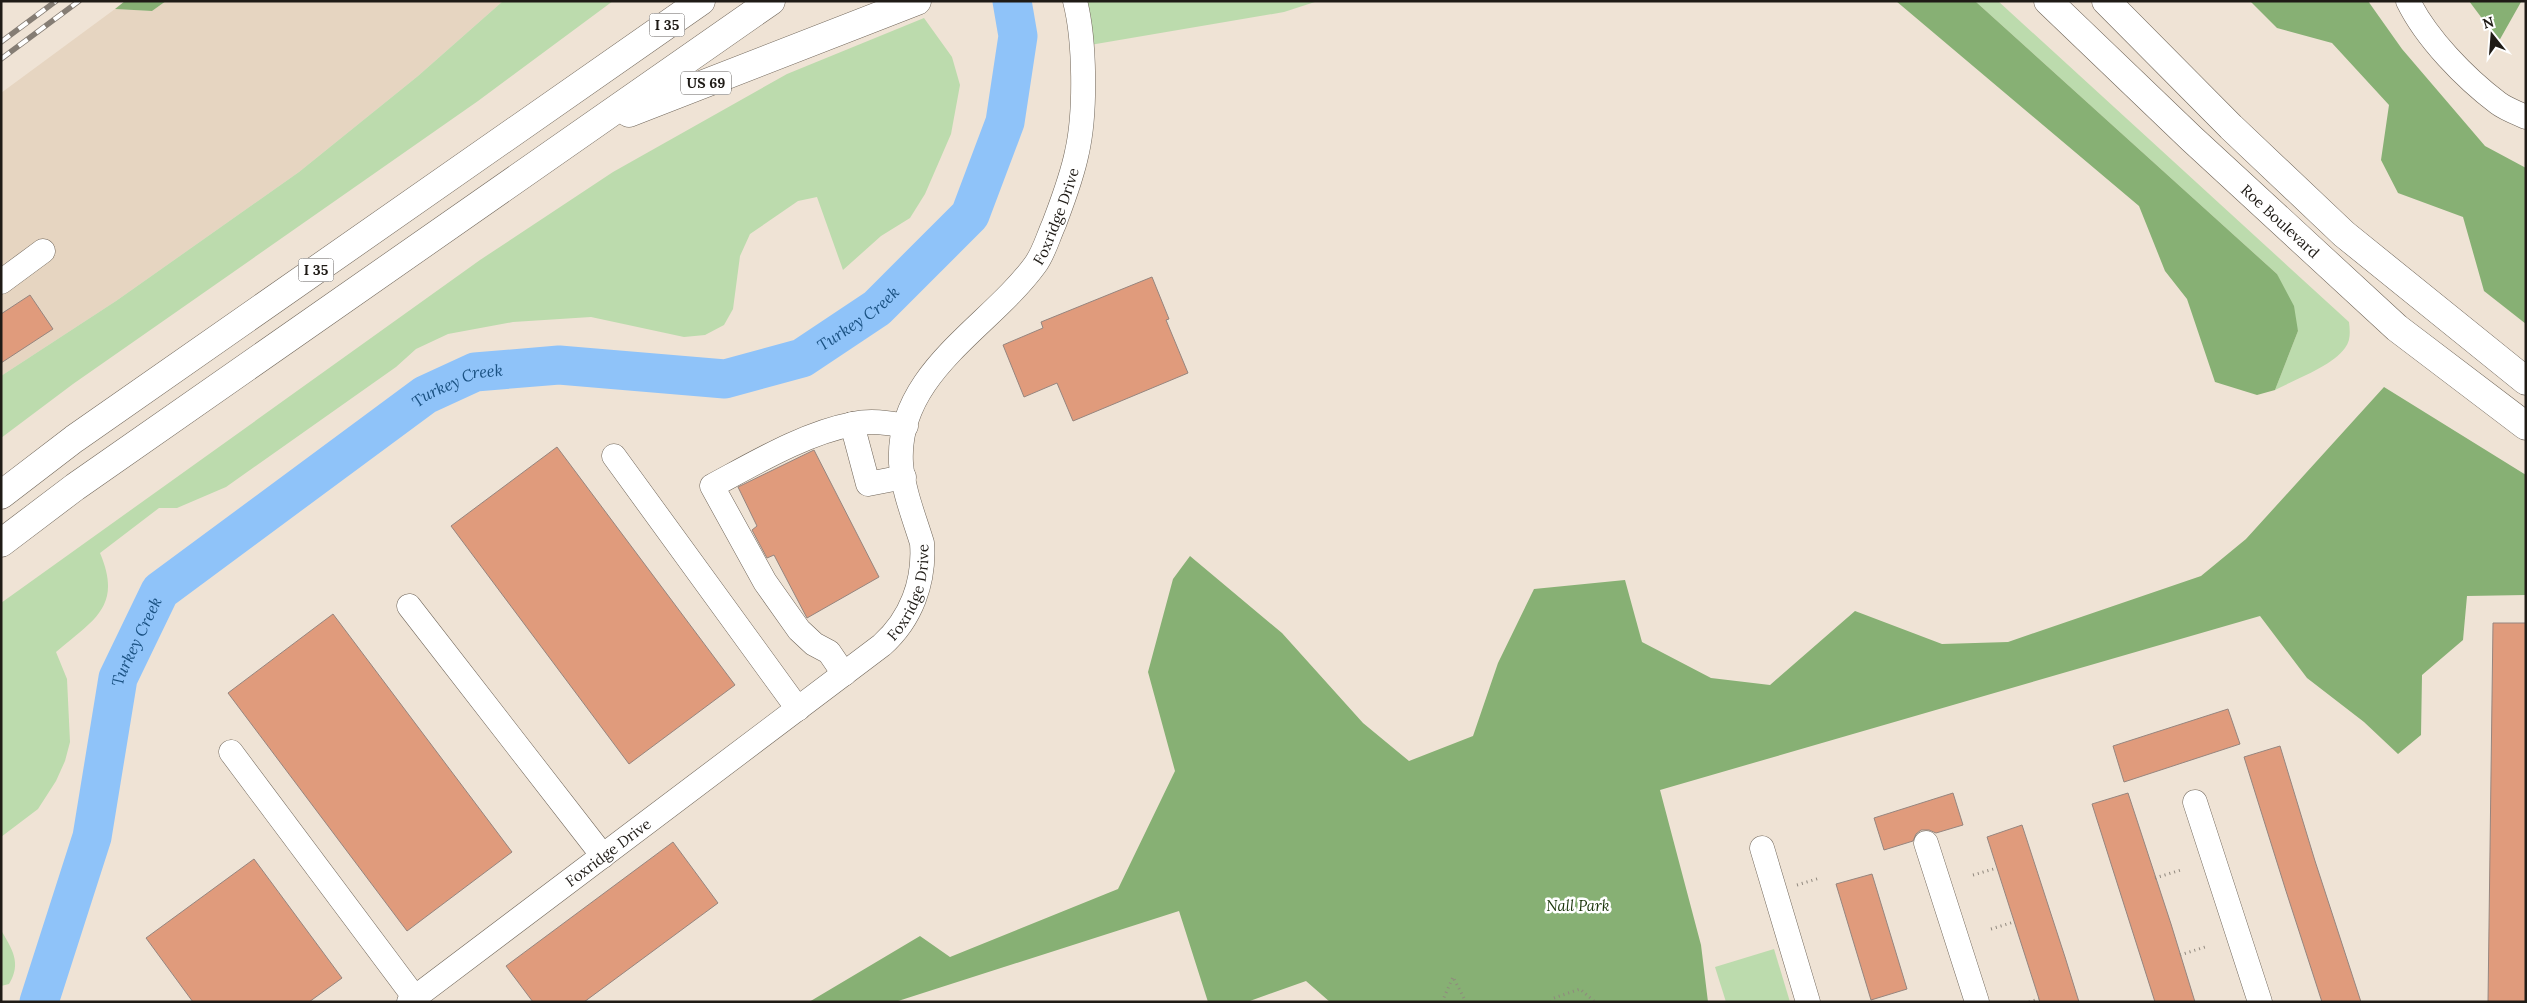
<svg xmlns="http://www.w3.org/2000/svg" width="2527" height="1003" font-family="Lora,serif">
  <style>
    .built { fill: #e6d5c1 }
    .green { fill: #bcdbad }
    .forest { fill: #87b074 }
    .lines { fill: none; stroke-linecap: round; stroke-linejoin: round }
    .river { stroke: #8fc3f9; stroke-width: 39 }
    .building { fill: #e09b7c; stroke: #96857e }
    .minor-casing { stroke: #6f6559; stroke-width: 25 }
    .major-casing { stroke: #6f6559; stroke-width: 29 }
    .highway-casing { stroke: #6f6559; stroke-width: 29 }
    .path { stroke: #90887e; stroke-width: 3; stroke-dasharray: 1 4; stroke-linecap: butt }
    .minor { stroke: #fff; stroke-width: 24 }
    .major { stroke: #fff; stroke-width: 28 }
    .highway { stroke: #fff; stroke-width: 28 }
    .rail-casing { stroke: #857d74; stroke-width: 5.5 }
    .rail { stroke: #fff; stroke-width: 4; stroke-dasharray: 11; stroke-linecap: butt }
    .labels { text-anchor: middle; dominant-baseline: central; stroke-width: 5; stroke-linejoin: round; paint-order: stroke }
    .shield { fill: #fff; stroke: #625f5c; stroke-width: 1 }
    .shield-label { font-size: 14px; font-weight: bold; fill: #1f1b16 }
    .street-label { font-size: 15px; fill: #1f1b16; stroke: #fff }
    .park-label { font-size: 15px; font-style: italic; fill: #183308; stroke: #fff }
    .water-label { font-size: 16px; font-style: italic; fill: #1b5283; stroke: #fff }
  </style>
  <rect width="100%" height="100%" fill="#efe3d5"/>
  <polygon class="built" points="166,1 503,1 418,76 299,172 116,301 1,376 1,93 115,9 152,11"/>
  <g class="green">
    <polygon points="503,1 613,1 478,101 73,384 1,438 1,376 116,301 299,172 418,76"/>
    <polygon points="1084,1 1318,1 1284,12 1090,45"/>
    <path d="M1975,1H1998L2349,322C2350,331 2351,340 2345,348C2332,366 2296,379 2275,390L2298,331L2277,274Z"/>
    <path d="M924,18L952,57L960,85L951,134L925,194L910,218L881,236L843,270L817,197L798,201L750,234L740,256L733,309L724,325L705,335L684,337L591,317L513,322L448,334L416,349L396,367L226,487L177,508H159L100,553C123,607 93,620 56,652L67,679L70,742L65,761L56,781L38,809L1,837V603L480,260L613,172L787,74Z"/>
    <path d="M1,930C12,949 22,963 9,984L1,986Z"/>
    <polygon points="1774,949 1790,1002 1726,1002 1715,967"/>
  </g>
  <g class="forest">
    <polygon points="125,1 166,1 152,11 115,9"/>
    <polygon points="1896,1 1975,1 2277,274 2294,306 2298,331 2275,390 2257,395 2215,382 2187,299 2165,271 2139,206"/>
    <polygon points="2250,1 2368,1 2402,49 2485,146 2526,168 2526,324 2484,291 2463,217 2398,193 2381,160 2389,105 2332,43 2277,28"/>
    <polygon points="2469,1 2526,1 2526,2 2521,2 2499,41"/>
    <polygon points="2384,387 2526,475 2526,595 2467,596 2463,640 2422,675 2421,735 2398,754 2364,722 2307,678 2260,616 1660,790 1701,945 1708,1002 1330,1002 1306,981 1247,1002 1208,1002 1179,911 895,1002 809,1002 920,936 950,957 1118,889 1175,771 1148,672 1173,579 1190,556 1282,633 1363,723 1409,761 1473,736 1498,663 1534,589 1625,580 1642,642 1711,678 1770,685 1855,611 1942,644 2008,642 2201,576 2246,539"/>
  </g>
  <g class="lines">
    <path class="river" id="s1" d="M39,1002L92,837L118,678L160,591L425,395L475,372L559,365L725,379L802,358L877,308L970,215L1005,122L1018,36L1012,1"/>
  </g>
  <g class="building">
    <polygon points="1152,277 1169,319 1166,320 1188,373 1073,421 1057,383 1024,397 1003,345 1043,328 1041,322"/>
    <polygon points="30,295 53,329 1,363 1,314"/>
    <polygon points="557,447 735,685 629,764 451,526"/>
    <polygon points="814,450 879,577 807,618 774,555 767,558 752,530 757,526 738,487"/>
    <polygon points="333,614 512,852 407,931 228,693"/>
    <polygon points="2493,623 2526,623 2526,1002 2488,1002"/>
    <polygon points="2228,709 2240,744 2124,782 2113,746"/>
    <polygon points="2280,746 2315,861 2361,1002 2322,1002 2286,891 2244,757"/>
    <polygon points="1953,793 1963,825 1936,833 1929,830 1921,830 1916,834 1913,841 1884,850 1874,818"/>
    <polygon points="2128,793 2171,924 2195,1002 2155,1002 2092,804"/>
    <polygon points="2022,825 2065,957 2079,1002 2040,1002 1987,837"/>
    <polygon points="673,842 718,903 584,1002 533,1002 506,966"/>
    <polygon points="254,859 342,978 309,1002 193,1002 146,938"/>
    <polygon points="1872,874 1907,989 1871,1000 1836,884"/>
  </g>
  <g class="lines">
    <defs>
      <g id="minor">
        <path d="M2408,1C2426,38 2465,78 2498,103C2506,109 2517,113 2526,117"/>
        <polyline points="1,282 43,251"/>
        <polyline points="852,424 868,484 904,477"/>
        <polyline points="614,456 798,709"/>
        <polyline points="409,606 603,856"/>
        <path d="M844,674L829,652L814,644L799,630L765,582L712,486C755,463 805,433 853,424C871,420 888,423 906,426"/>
        <polyline points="231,752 415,998"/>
        <polyline points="2195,802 2260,1002"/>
        <polyline points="1926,843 1977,1002"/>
        <polyline points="1762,848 1808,1002"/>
        <path id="s2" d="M409,1002L882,645C911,619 925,582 922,543C914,517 903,490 901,463C896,373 989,328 1035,265C1044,253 1048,237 1054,224C1063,200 1072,177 1077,152C1086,112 1085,40 1075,1"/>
      </g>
      <g id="major">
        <path id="s3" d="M2048,1L2192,139L2397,328L2526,426"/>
        <polyline points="2106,1 2231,127 2344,234 2526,381"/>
      </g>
      <g id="highway">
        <polyline points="629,113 917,1"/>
        <polyline points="1,495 74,439 701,1"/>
        <polyline points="1,543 75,487 771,1"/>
      </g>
    </defs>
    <use href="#minor" class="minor-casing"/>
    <use href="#major" class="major-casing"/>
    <use href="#highway" class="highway-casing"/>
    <g class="path">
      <polyline points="1973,875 1997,868"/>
      <polyline points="2155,878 2181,870"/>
      <polyline points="1797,885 1820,878"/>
      <polyline points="1991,929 2014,922"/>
      <polyline points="2180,955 2205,947"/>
      <polyline points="1442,1002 1453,977 1466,1002"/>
      <polyline points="1551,1002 1554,998 1580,989 1595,1002"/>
      <polyline points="2029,1002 2039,999"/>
    </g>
    <use href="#minor" class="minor"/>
    <use href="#major" class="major"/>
    <use href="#highway" class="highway"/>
    <defs>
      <g id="rail">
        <polyline points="1,42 56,1"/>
        <polyline points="1,59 79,1"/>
      </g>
    </defs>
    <use href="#rail" class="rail-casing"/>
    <use href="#rail" class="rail"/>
  </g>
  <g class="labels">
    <g class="shield">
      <rect x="649.5" y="13.5" width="35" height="23" rx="4"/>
      <rect x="681" y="71.5" width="50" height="23" rx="4"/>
      <rect x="298.5" y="258.5" width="35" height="23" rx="4"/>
    </g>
    <g class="shield-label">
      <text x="667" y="25">I 35</text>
      <text x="706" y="83">US 69</text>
      <text x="316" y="270">I 35</text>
    </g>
    <g class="street-label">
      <text stroke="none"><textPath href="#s2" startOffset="1089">Foxridge Drive</textPath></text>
      <text stroke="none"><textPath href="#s3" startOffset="320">Roe Boulevard</textPath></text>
      <text stroke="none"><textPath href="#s2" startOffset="654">Foxridge Drive</textPath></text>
      <text stroke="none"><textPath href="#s2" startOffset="249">Foxridge Drive</textPath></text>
    </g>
    <g class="park-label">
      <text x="1578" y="905">Nall Park</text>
    </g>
    <g class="water-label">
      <text stroke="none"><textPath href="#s1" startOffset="1215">Turkey Creek</textPath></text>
      <text stroke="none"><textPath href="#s1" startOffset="795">Turkey Creek</textPath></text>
      <text stroke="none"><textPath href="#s1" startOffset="375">Turkey Creek</textPath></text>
    </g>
  </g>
  <rect width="2527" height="1003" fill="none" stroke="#1f1b16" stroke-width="5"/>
  <g transform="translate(2492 35) rotate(343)" stroke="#ffffff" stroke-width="4" paint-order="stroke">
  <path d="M0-4L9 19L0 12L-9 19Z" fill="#1f1b16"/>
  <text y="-8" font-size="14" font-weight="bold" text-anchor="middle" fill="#1f1b16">N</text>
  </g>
</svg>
